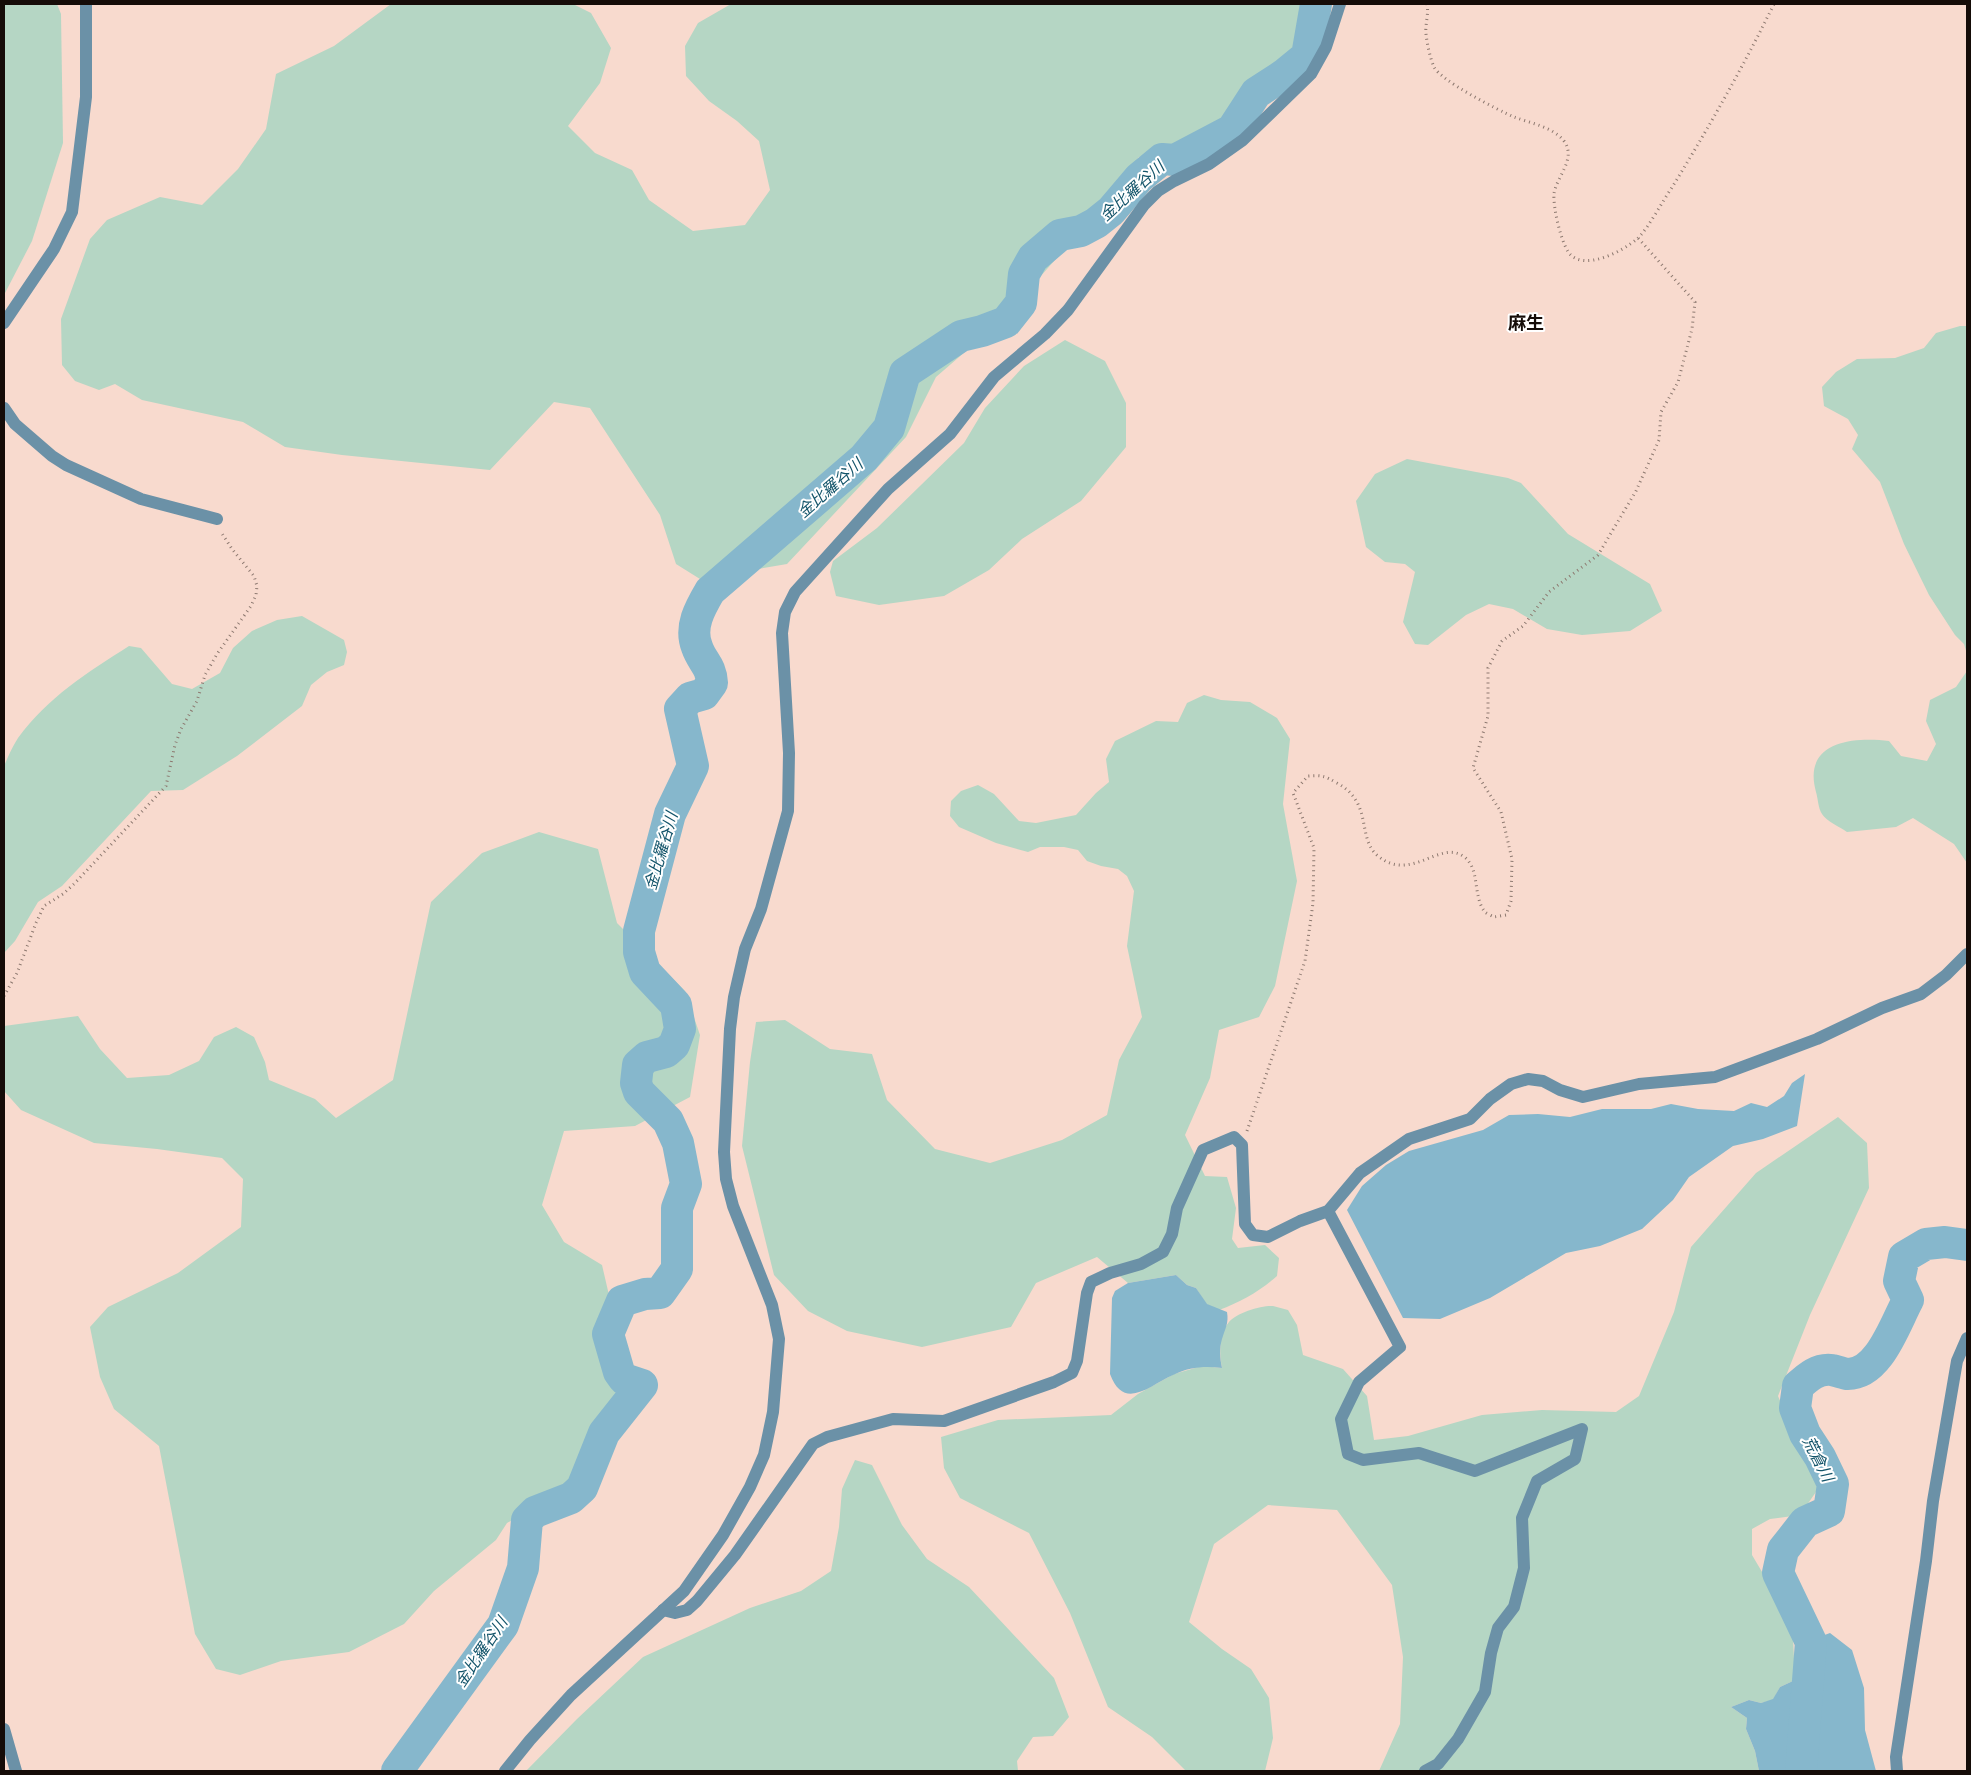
<svg xmlns="http://www.w3.org/2000/svg" width="1971" height="1775" font-family="Figtree,'Noto Sans JP',sans-serif">
  <style>
    .green { fill: #b5d6c4 }
    .water { fill: #86b7cc }
    .lines { fill: none; stroke-linecap: round; stroke-linejoin: round }
    .river { stroke: #86b7cc; stroke-width: 32 }
    .path { stroke: #8d7970; stroke-width: 3; stroke-dasharray: 1 4; stroke-linecap: butt }
    .minor { stroke: #6b91a7; stroke-width: 12 }
    .labels { text-anchor: middle; dominant-baseline: central; stroke-width: 4; stroke-linejoin: round; paint-order: stroke }
    .water-label { font-size: 16px; font-style: italic; fill: #13546a; stroke: #fff }
    .quarter-label { font-size: 18px; font-weight: bold; fill: #150c08; stroke: #fff }
  </style>
  <rect width="100%" height="100%" fill="#f8dace"/>
  <g class="green">
    <polygon points="4,4 57,4 61,14 63,143 32,241 4,295"/>
    <polygon points="391,4 573,4 591,13 611,48 600,83 568,126 595,153 632,170 649,200 693,231 745,225 770,190 759,141 737,121 709,101 686,76 685,46 698,23 731,4 1307,4 1309,6 1290,55 1252,83 1227,120 1177,151 1139,157 1091,219 1003,319 936,377 906,437 787,564 700,579 676,564 660,515 590,408 554,402 490,470 342,455 285,447 243,422 142,400 115,384 99,390 75,381 62,365 61,319 90,239 107,220 160,197 202,205 238,169 266,129 276,74 334,46"/>
    <polygon points="1960,326 1967,326 1967,654 1964,644 1955,635 1929,595 1904,544 1880,482 1852,449 1858,435 1848,419 1824,406 1822,387 1836,372 1857,359 1895,358 1924,348 1936,333"/>
    <polygon points="1065,340 1105,361 1126,403 1126,447 1081,501 1022,539 989,570 944,596 879,605 836,596 830,572 833,561 877,528 964,443 985,408 1024,366"/>
    <polygon points="1407,459 1508,478 1521,483 1568,534 1650,584 1662,611 1630,631 1582,635 1547,629 1513,609 1489,604 1466,615 1428,645 1415,644 1403,622 1415,572 1405,564 1385,562 1366,547 1356,501 1375,474"/>
    <path d="M302,616L344,640L347,652L344,665L327,672L311,685L302,706L237,756L183,790L151,791L62,886L38,902L15,941L4,953V766C8,757 12,747 18,738C47,698 88,672 129,646L141,648L172,684L192,689L220,673L233,648L252,631L277,620Z"/>
    <path d="M1967,671V863L1954,844L1913,818L1896,827L1847,832C1840,827 1826,821 1822,814C1818,808 1818,798 1816,792C1802,741 1853,737 1889,741L1901,756L1927,761L1936,744L1926,721L1930,700L1956,687Z"/>
    <path d="M1204,695L1221,700L1250,702L1277,718L1290,739L1283,804L1297,881L1275,986L1259,1017L1219,1030L1210,1078L1185,1135L1205,1176L1227,1177L1236,1208L1232,1239L1238,1248L1265,1245L1279,1258L1277,1276C1260,1291 1241,1302 1219,1310L1206,1304L1196,1288L1187,1285L1176,1275L1128,1283L1097,1257L1036,1283L1011,1327L922,1347L847,1331L808,1311L774,1275L742,1146L750,1062L756,1022L785,1020L830,1049L872,1054L887,1100L935,1149L990,1163L1062,1140L1107,1115L1119,1060L1142,1017L1127,946L1134,891L1127,876L1118,869L1101,866L1087,861L1078,850L1064,847H1040L1028,852L996,843L959,827L950,816L951,801L961,791L978,785L994,794L1019,821L1036,823L1076,815L1096,793L1109,782L1106,759L1115,741L1156,721L1178,722L1187,703Z"/>
    <polygon points="539,832 598,849 617,923 685,991 700,1035 690,1097 635,1126 564,1131 542,1205 564,1242 602,1265 628,1377 571,1483 548,1499 507,1523 496,1540 434,1591 404,1624 349,1652 281,1661 240,1675 216,1669 195,1634 159,1446 114,1409 100,1377 90,1327 108,1307 178,1273 241,1227 243,1179 222,1158 157,1149 94,1143 21,1110 4,1091 4,1026 78,1016 100,1049 127,1078 169,1075 199,1061 214,1037 236,1027 254,1037 265,1062 269,1080 315,1099 336,1118 393,1080 431,902 482,853"/>
    <path d="M1838,1117L1867,1143L1869,1188L1810,1315L1778,1396L1818,1489L1800,1515L1770,1519L1752,1529V1555L1784,1609L1793,1637L1795,1680L1780,1687L1773,1700L1761,1703L1749,1700L1731,1707L1747,1718L1746,1729L1755,1751L1759,1771H1379L1400,1724L1403,1657L1392,1585L1337,1510L1268,1505L1214,1544L1189,1622L1222,1649L1251,1669L1269,1698L1273,1738L1265,1771H1186L1152,1737L1108,1707L1070,1613L1029,1533L960,1498L944,1468L941,1437L998,1420L1111,1415L1138,1394L1174,1374L1202,1366L1222,1368C1219,1353 1219,1334 1229,1322C1236,1313 1262,1305 1273,1306C1278,1307 1283,1309 1288,1310L1297,1325L1303,1355L1343,1369L1367,1396L1374,1440L1408,1436L1482,1415L1542,1410L1616,1412L1639,1396L1674,1312L1691,1247L1756,1173Z"/>
    <polygon points="855,1460 872,1465 902,1525 927,1559 969,1587 1054,1678 1069,1717 1053,1736 1033,1737 1017,1761 1018,1771 526,1771 577,1719 643,1657 750,1608 801,1591 831,1571 839,1527 842,1489"/>
  </g>
  <g class="water">
    <polygon points="1805,1074 1797,1126 1763,1139 1733,1146 1689,1177 1673,1200 1642,1229 1600,1246 1566,1253 1490,1298 1440,1319 1403,1318 1347,1210 1362,1186 1386,1165 1409,1151 1483,1130 1509,1115 1538,1114 1570,1117 1602,1109 1651,1109 1671,1104 1698,1109 1734,1111 1751,1103 1767,1107 1784,1096 1792,1083"/>
    <path d="M1176,1275L1187,1285L1196,1288L1207,1304L1227,1312C1229,1323 1225,1329 1222,1339C1219,1349 1220,1358 1222,1368C1204,1366 1190,1367 1173,1375C1150,1385 1124,1412 1110,1374L1112,1298L1115,1291L1128,1283Z"/>
    <polygon points="1830,1633 1852,1650 1864,1688 1865,1730 1876,1771 1759,1771 1755,1751 1746,1729 1747,1718 1731,1707 1749,1700 1761,1703 1773,1699 1780,1687 1795,1680 1795,1663 1803,1643"/>
  </g>
  <g class="lines">
    <g class="river">
      <path d="M397,1771L503,1625L523,1568L527,1520L535,1512L571,1498L582,1488L604,1433L642,1385L624,1379L619,1372L608,1334L622,1301L645,1294L660,1293L677,1269V1208L686,1184L678,1143L668,1121L639,1092L636,1083L638,1065L647,1057L666,1052L674,1045L680,1029L676,1005L645,972L639,952V931L670,814L693,766L680,709L690,698L704,694L712,683C711,665 702,662 697,647C689,627 700,608 710,591L864,458L889,428L905,373L961,336L982,331L1006,322L1021,303L1024,274L1033,258L1060,235L1081,231L1096,223L1111,211L1139,178L1162,159L1175,160L1232,130L1256,93L1285,74L1307,56L1316,4"/>
      <path d="M1801,1771L1811,1642L1778,1573L1783,1550L1805,1522L1829,1511L1833,1484L1820,1457L1805,1434L1795,1408L1798,1386C1808,1377 1818,1368 1832,1370C1836,1371 1842,1373 1847,1374C1879,1375 1895,1324 1908,1300L1899,1281L1904,1257L1926,1244L1945,1242L1967,1245"/>
    </g>
    <g class="path">
      <path d="M1427,4C1429,14 1425,24 1426,34C1427,43 1430,58 1434,67C1441,81 1498,110 1514,117C1530,123 1553,127 1564,141C1577,159 1556,177 1554,194C1553,208 1561,242 1569,253C1584,272 1623,251 1637,239C1648,229 1662,202 1671,189C1708,129 1743,67 1774,4"/>
      <polyline points="4,996 17,973 36,923 44,906 63,894 74,884 166,786 175,745 181,729 197,701 205,675 217,654 251,606 256,595 257,586 254,576 232,549 221,532"/>
      <path d="M1247,1131L1305,961L1313,903L1314,848L1293,793L1308,776C1322,775 1325,776 1337,783C1374,803 1356,838 1378,856C1411,883 1439,840 1463,856C1481,868 1472,896 1485,912C1487,914 1492,916 1494,917L1506,915L1511,901L1512,859L1501,812L1473,768L1488,716V668L1502,641L1523,626L1549,592L1598,555L1636,491L1659,440L1661,412L1678,382L1692,329L1695,302L1638,238"/>
    </g>
    <g class="minor">
      <polyline points="4,323 54,249 72,212 86,97 86,4"/>
      <polyline points="4,408 15,424 52,456 66,465 141,499 217,519"/>
      <polyline points="1328,1211 1400,1347 1359,1382 1341,1419 1348,1454 1363,1460 1419,1453 1475,1471 1582,1429 1575,1459 1537,1481 1522,1518 1524,1568 1514,1607 1498,1628 1491,1653 1485,1692 1458,1739 1438,1764 1425,1771"/>
      <polyline points="663,1610 675,1613 687,1610 697,1601 735,1555 813,1444 827,1437 893,1419 944,1421 1054,1382 1072,1373 1077,1361 1087,1293 1091,1282 1110,1273 1141,1264 1163,1252 1172,1234 1177,1208 1203,1150 1234,1137 1242,1145 1245,1224 1253,1235 1268,1237 1300,1221 1328,1211 1360,1173 1409,1139 1470,1119 1490,1099 1511,1084 1528,1079 1543,1081 1560,1090 1583,1097 1639,1084 1715,1077 1817,1039 1882,1008 1921,994 1946,975 1967,954"/>
      <polyline points="4,1729 16,1771"/>
      <polyline points="505,1771 530,1740 571,1695 684,1591 723,1535 750,1487 764,1455 773,1412 779,1339 772,1305 733,1206 726,1179 724,1152 730,1029 734,997 745,949 761,909 788,811 789,753 782,633 785,612 795,592 888,489 950,434 994,377 1045,334 1068,310 1144,205 1158,191 1174,181 1209,164 1243,140 1311,74 1326,47 1340,4"/>
      <polyline points="1897,1771 1896,1757 1926,1561 1933,1501 1957,1361 1967,1338"/>
    </g>
  </g>
  <g class="labels">
    <g class="water-label">
      <text transform="translate(1132 191) rotate(-42)">金比羅谷川</text>
      <text transform="translate(830 488) rotate(-41)">金比羅谷川</text>
      <text transform="translate(661 851) rotate(-74)">金比羅谷川</text>
      <text transform="translate(1818 1459) rotate(63)">荒倉川</text>
      <text transform="translate(481 1652) rotate(-56)">金比羅谷川</text>
    </g>
    <g class="quarter-label">
      <text x="1526" y="323">麻生</text>
    </g>
  </g>
  <rect width="1971" height="1775" fill="none" stroke="#150c08" stroke-width="10"/>
</svg>
